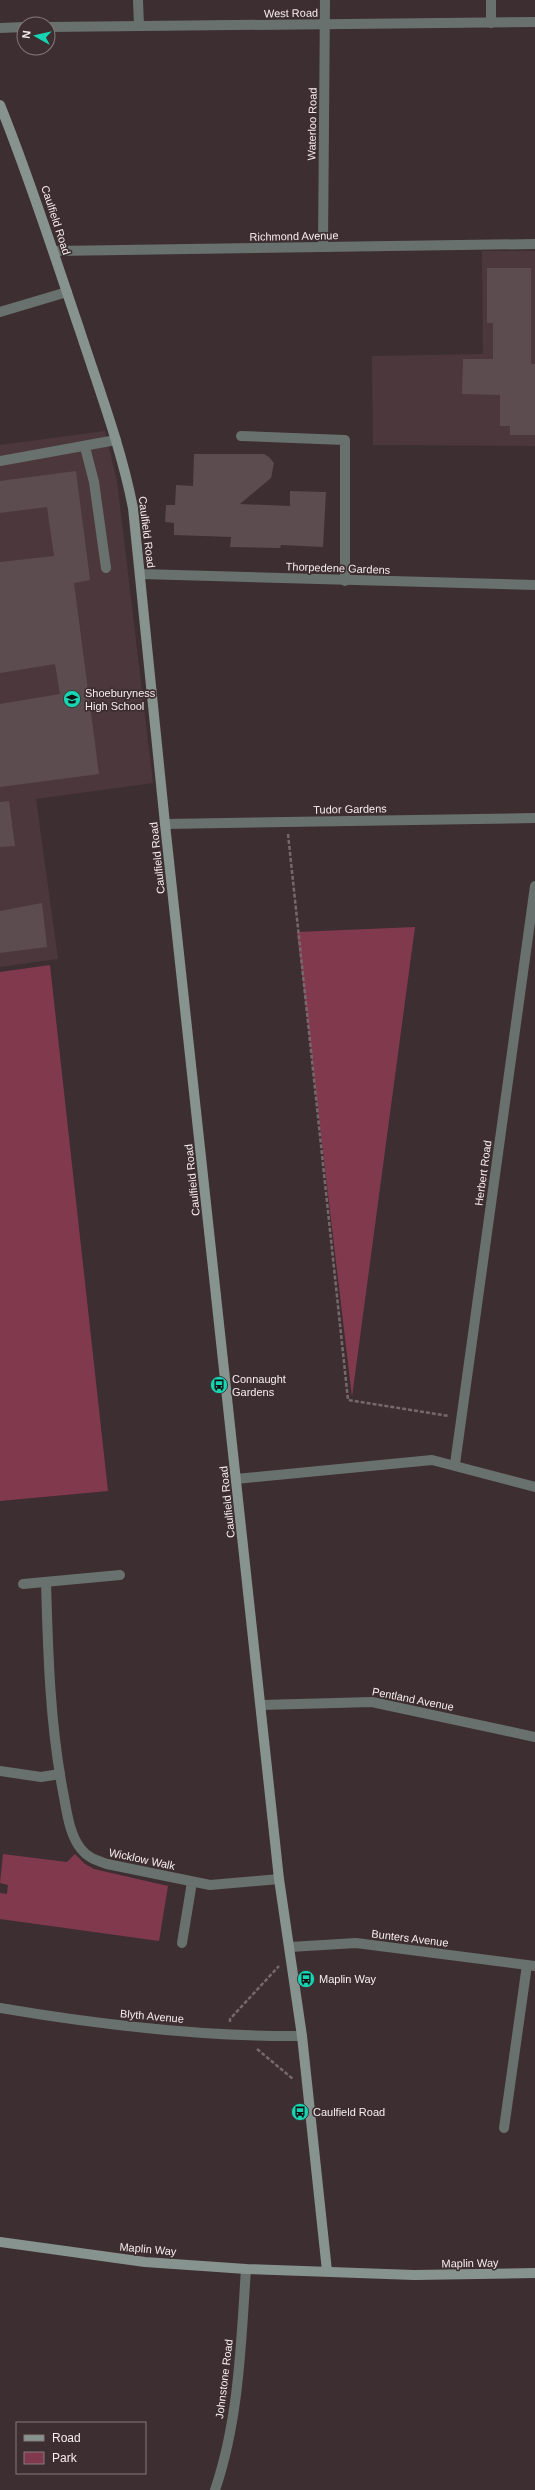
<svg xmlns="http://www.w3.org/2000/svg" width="535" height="2490" font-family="Arial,sans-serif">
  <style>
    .built { fill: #4c373c }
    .green { fill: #81394e }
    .building { fill: #5c4c4f }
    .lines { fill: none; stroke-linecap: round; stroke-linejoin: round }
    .path { stroke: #76696c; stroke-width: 2.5; stroke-dasharray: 4 2; stroke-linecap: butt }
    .lane { stroke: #69716e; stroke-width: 10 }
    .street { stroke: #69716e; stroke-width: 10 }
    .secondary { stroke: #87938f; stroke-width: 10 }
    .labels { text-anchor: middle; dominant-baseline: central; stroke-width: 3.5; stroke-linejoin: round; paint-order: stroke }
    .street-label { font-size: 11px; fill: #f7edef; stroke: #3d2e31 }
    .poi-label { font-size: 11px; fill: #f7edef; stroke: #3d2e31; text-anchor: start }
  </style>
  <rect width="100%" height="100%" fill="#3d2e31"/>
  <g class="built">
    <polygon points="482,251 535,251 535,446 373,445 372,356 483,354"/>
    <polygon points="105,431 117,481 153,783 36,799 58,959 0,967 0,445"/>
  </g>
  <g class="green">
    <polygon points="415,927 352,1397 297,932"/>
    <polygon points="50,965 108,1491 0,1501 0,972"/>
    <polygon points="3,1854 67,1862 75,1854 85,1864 94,1869 168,1886 159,1941 0,1919 0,1893 7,1894 8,1885 0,1883"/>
  </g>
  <g class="building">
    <polygon points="487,268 531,268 531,364 535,364 535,435 510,435 510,426 500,426 500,395 462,394 463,359 493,359 493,323 487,323"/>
    <polygon points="194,454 264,454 269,457 274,463 271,478 240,504 290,506 290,491 326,492 323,547 281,545 280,548 230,547 231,537 174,535 174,523 165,522 166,505 175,505 176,485 193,486"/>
    <polygon points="76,471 90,580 74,583 99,774 0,787 0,704 60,694 55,664 0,673 0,562 54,556 47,507 0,513 0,481"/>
    <polygon points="9,801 15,846 0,847 0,802"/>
    <polygon points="42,903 47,947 0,953 0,911"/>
  </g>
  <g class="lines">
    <g class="path">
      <polyline points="288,834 348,1400 449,1416"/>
      <polyline points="230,2022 230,2019 279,1966"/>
      <polyline points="257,2049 293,2079"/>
    </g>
    <g class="lane">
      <polyline points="241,436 345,440 345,581"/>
      <polyline points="85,447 94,482 106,568"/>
      <polyline points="0,461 116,440"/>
      <polyline points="182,1943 192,1882"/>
    </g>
    <g class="street">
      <polyline points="138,0 139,26"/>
      <polyline points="491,0 491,23"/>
      <polyline points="48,27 535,22"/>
      <polyline points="0,28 24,27"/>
      <polyline points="323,247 325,0"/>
      <polyline points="54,251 535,244"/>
      <polyline points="0,312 67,292"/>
      <polyline points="141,574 535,585"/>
      <polyline points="165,824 535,818"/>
      <polyline points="455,1464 535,886"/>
      <polyline points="236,1479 432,1460 535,1487"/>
      <path d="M46,1582C48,1654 50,1727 64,1797C67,1814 70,1835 81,1849C88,1858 96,1860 107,1864L210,1885L279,1879"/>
      <polyline points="23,1584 120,1575"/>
      <polyline points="261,1705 372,1702 535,1737"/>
      <polyline points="0,1771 41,1777 60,1774"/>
      <polyline points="290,1947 356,1943 535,1966"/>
      <path d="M0,2008C100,2025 201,2037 302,2036"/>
      <polyline points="504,2128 527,1965"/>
      <path d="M215,2490C239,2420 241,2343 246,2269"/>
    </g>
    <g class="secondary">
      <path d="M0,105C30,179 54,255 80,331C99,389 121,447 133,508L165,824L279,1879L302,2036L327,2271"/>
      <polyline points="0,2242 145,2262 246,2269 414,2275 535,2273"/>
    </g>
  </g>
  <defs>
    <symbol id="school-disc" viewBox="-11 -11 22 22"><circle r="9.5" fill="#16d5b3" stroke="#3d2e31"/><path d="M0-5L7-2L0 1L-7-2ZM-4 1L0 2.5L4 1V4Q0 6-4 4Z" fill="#111"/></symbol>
    <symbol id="bus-disc" viewBox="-11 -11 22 22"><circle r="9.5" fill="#16d5b3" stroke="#3d2e31"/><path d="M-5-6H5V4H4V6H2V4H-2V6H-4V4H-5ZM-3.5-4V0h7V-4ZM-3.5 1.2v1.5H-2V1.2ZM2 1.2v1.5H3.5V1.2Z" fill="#111"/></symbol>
  </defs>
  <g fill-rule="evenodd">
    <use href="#school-disc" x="62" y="689" width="20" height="20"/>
    <use href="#bus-disc" x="209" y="1375" width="20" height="20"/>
    <use href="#bus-disc" x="296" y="1969" width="20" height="20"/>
    <use href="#bus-disc" x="290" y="2102" width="20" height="20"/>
  </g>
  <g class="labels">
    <g class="street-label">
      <text transform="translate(291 13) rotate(-1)">West Road</text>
      <text transform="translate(312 124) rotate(-89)">Waterloo Road</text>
      <text transform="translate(56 220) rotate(72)">Caulfield Road</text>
      <text transform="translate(294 236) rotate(-1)">Richmond Avenue</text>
      <text transform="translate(147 532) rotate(83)">Caulfield Road</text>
      <text transform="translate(338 568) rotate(2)">Thorpedene Gardens</text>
      <text transform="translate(350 809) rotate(-1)">Tudor Gardens</text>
      <text transform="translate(157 858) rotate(-96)">Caulfield Road</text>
      <text transform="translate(483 1173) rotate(-82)">Herbert Road</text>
      <text transform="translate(192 1180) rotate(-96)">Caulfield Road</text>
      <text transform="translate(227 1502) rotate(-96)">Caulfield Road</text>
      <text transform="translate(413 1699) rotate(11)">Pentland Avenue</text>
      <text transform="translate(142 1859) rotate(12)">Wicklow Walk</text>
      <text transform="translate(410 1938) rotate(7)">Bunters Avenue</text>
      <text transform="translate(152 2016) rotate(5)">Blyth Avenue</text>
      <text transform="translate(148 2249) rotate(5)">Maplin Way</text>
      <text transform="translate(470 2263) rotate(-1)">Maplin Way</text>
      <text transform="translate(224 2379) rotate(-83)">Johnstone Road</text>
    </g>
    <g class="poi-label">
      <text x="85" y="693">Shoeburyness<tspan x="85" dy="13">High School</tspan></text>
      <text x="232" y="1379">Connaught<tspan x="232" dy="13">Gardens</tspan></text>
      <text x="319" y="1979">Maplin Way</text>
      <text x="313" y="2112">Caulfield Road</text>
    </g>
  </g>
  <rect x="16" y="2422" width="130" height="52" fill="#3d2e31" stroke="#877a7d"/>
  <rect x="24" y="2435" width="20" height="6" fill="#87938f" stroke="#877a7d"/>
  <text x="52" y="2442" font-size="12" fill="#f7edef">Road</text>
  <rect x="24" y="2452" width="20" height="12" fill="#81394e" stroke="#877a7d"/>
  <text x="52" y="2462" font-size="12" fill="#f7edef">Park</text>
  <g transform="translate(36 36) rotate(278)"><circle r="19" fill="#3d2e31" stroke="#877a7d"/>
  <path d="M0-3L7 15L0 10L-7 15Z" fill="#16d5b3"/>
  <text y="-6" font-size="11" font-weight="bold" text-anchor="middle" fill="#f7edef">N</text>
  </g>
</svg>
